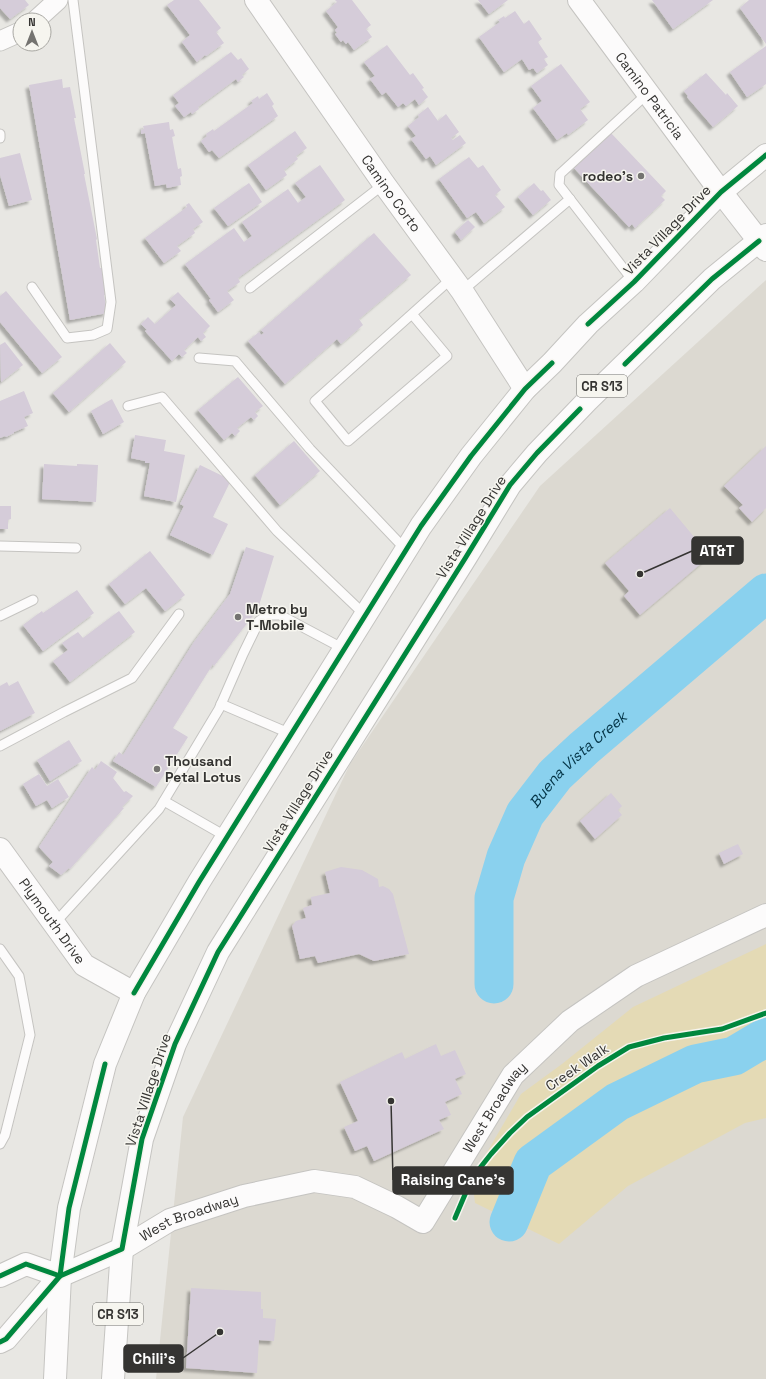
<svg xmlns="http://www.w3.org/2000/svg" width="766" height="1379" font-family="'Space Grotesk',sans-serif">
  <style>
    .built { fill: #dcd9d1 }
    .green { fill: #e4dab5 }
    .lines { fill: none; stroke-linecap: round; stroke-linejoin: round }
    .river { stroke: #8ad1ee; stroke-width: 39 }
    .building { fill: #d5ccd9; filter: url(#shadow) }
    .lane-casing { stroke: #c5c4c1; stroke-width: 11 }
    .street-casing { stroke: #c5c4c1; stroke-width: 21 }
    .secondary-casing { stroke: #c5c4c1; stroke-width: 24 }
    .primary-casing { stroke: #c5c4c1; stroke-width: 24 }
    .lane { stroke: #fcfbfb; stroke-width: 9 }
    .street { stroke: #fcfbfb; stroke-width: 19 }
    .secondary { stroke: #fcfbfb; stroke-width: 22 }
    .primary { stroke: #fcfbfb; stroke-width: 22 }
    .cycleway-casing { stroke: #f6f5ef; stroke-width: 8 }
    .cycleway { stroke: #00873e; stroke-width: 5 }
    .poi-dot { fill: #747370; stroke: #f6f5ef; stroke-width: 1.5 }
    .labels { text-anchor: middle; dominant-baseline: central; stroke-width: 3; stroke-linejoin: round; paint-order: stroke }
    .shield { fill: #f6f5ef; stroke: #6f6e6b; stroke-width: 1 }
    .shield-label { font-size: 13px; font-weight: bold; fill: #353432 }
    .street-label { font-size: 14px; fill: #353432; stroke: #f6f5ef }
    .poi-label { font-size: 14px; font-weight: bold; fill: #353432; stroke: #f6f5ef; text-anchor: start }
    .water-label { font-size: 15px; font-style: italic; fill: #033345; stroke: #f6f5ef }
    .leader { fill: none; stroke: #353432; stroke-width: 1.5 }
    .callout-dot { fill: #353432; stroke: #f6f5ef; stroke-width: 1.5 }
    .callout { fill: #353432; stroke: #353432; stroke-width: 1.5 }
    .callout-label { font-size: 15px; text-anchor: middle; font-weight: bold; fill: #fff }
  </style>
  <defs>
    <filter id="shadow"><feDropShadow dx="-3.5" dy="3.5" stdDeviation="1" flood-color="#0004"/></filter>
  </defs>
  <rect width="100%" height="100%" fill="#e8e7e3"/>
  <polygon class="built" points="766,280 766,1379 156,1379 183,1117 350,764 540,486"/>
  <polygon class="green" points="766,944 766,1118 745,1123 628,1186 559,1244 475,1203 472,1178 521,1094 562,1064 633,1007"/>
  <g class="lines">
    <g class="river">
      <path id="s1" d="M494,984V898L506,857L525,814L555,775L584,748L766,593"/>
      <polyline points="509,1222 533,1163 617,1102 695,1064 734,1056 766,1037"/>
    </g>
  </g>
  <g class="building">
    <polygon points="0,0 25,0 29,5 10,19 0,8"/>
    <polygon points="174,0 199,0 221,28 216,32 224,43 206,56 205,55 197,62 182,42 190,35 167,5"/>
    <polygon points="335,0 352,0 371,25 366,29 372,37 354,50 348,42 346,44 343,40 341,42 335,34 337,33 335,30 338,27 326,11 337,2"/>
    <polygon points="478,0 508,0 489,14"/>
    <polygon points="652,0 713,0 673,29"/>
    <polygon points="749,0 766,0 766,44 740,8"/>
    <polygon points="515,11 524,24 529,20 542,39 538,42 548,57 544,59 548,65 537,73 533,68 529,70 522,59 504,72 479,37 500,22 498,20 504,16 505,18"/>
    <polygon points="387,45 410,75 413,73 424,88 422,89 428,97 419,105 415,99 406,106 403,103 398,107 386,92 382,95 370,79 375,76 364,62"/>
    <polygon points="766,46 766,84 747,97 730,72"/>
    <polygon points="231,52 238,60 241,58 249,69 242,75 244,77 238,82 236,79 198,107 199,109 192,114 191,112 184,117 175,106 179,103 173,95"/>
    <polygon points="561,64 590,102 580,109 588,120 568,135 567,133 557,140 533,108 542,101 531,86"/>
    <polygon points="706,73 726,95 727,93 738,106 713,127 687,97 688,96 684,91"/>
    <polygon points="62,79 63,88 70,87 76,118 74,118 85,174 84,174 97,239 96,240 100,268 102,268 107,295 104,295 107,313 70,320 29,85"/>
    <polygon points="267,93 274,104 272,106 278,116 219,158 212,150 209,152 201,141 207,136 206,134 213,129 214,131 253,103 251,101 258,96 259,99"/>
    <polygon points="428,107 438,121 446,114 459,132 451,138 453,140 460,135 466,143 436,165 430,156 426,159 411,139 416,136 408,126 419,117 418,115"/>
    <polygon points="169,122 170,130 173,129 175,136 172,137 178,169 181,168 182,176 180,177 181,185 167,188 166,184 155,186 145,133 141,134 141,130 144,129 143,126"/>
    <polygon points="295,131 307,148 296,156 298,159 284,170 287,175 266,190 248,165"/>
    <polygon points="611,133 666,191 661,196 665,200 635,228 632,224 629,227 574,168"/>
    <polygon points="20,153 32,200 9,206 0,175 0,158"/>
    <polygon points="469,157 478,168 483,165 501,190 495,195 505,207 484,223 476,212 467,218 439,179"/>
    <polygon points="320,165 345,200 238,278 240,282 227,291 234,300 218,312 209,300 211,299 185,264 234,228 244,242 252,236 242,222 288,189 298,203 306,197 295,183"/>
    <polygon points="249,183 262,202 228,226 214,208"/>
    <polygon points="534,183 541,191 543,190 551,200 533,215 518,197"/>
    <polygon points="189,203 203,222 193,229 195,233 177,246 181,251 164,263 145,238 187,207 186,205"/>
    <polygon points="468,220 475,227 461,240 455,232"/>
    <polygon points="374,233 411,275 359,319 363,325 341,344 337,339 285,384 248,341 259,332 261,335 264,333 261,330"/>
    <polygon points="6,291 62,357 42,373 0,322 0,296"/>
    <polygon points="178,292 210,326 203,333 206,337 201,341 198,337 184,350 187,353 182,357 179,354 172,361 145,331 147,330 141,324 148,317 155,324 176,305 170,299"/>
    <polygon points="5,342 23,365 1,382 0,345"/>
    <polygon points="110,343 126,362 69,412 53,393"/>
    <polygon points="238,377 263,406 255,412 258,416 254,420 251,417 237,428 240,431 235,436 232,433 224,440 198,410"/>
    <polygon points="24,391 33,413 24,417 28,426 14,432 14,433 6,437 5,436 0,438 0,401"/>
    <polygon points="112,399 124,422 103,434 91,411"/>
    <polygon points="135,435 166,440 164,451 185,455 176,502 144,496 150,463 145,463 145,461 131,458"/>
    <polygon points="294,441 320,471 280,505 255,475"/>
    <polygon points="766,446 766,508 752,522 739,508 743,505 724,486"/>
    <polygon points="44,464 77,466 77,464 98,465 96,502 42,499"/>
    <polygon points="200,465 231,480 213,517 228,524 213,555 170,535 184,506 180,504"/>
    <polygon points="0,506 11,506 11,519 8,520 8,529 0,529"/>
    <polygon points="670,508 710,556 640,615 624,596 629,591 605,563"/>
    <polygon points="246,547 274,556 258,609 214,666 213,664 173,728 188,737 156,787 113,761 119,752 123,755 194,642 230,594"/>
    <polygon points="150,551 185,595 165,611 146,588 125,604 109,584"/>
    <polygon points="77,590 94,613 43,651 23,625 42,611 43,613"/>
    <polygon points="119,611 135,632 70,682 53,661 68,650 62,643 78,632 83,638"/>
    <polygon points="18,681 35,713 0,731 0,686 7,682 9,686"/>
    <polygon points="69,740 82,761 50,781 37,760"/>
    <polygon points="101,761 117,772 113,778 124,792 126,791 133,796 122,807 124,808 70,869 69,868 61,875 49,866 53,862 39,847 92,767 95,770"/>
    <polygon points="39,774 47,786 58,779 69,797 52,808 47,800 36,806 23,784"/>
    <polygon points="611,793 622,806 618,810 622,815 595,839 580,821"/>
    <polygon points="738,844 743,854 724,864 719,853"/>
    <polygon points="341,867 362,870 378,879 379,887 383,886 389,889 393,894 395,902 409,954 374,961 359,954 318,963 315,956 300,959 292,926 296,921 306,918 303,908 312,905 311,897 330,893 325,872"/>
    <polygon points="436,1044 441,1056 455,1050 466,1074 455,1079 462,1094 445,1102 451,1115 439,1120 444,1129 374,1161 367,1146 355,1151 344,1127 358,1121 340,1082 402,1052 405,1059"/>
    <polygon points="191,1288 261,1292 261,1309 263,1309 263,1318 276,1319 274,1341 259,1340 257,1373 186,1368"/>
  </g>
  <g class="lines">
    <defs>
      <g id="lane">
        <polyline points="0,134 0,138"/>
        <polyline points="634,282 559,185 560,174 648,93"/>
        <polyline points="32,287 67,338 93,335 107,329 111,302 73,0"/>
        <polyline points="250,288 384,184"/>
        <polyline points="462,291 570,199"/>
        <polyline points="412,314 447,356 348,441 315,401 452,278"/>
        <polyline points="199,358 235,361 310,449 406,550"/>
        <polyline points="128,406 162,397 277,531 365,615"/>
        <polyline points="0,546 76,548"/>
        <polyline points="0,616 33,600"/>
        <polyline points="221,704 291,734"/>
        <polyline points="0,746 64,712 132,678 179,614"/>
        <polyline points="164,801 227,837"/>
        <polyline points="54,924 159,809 219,709 243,654 259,621 268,615 280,615 344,649"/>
        <polyline points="0,949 19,976 30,1035 5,1135 0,1144"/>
      </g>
      <g id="street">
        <polyline points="36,20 58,0"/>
        <polyline points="0,41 20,32"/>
      </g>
      <g id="secondary">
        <path id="s2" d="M256,0L384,184L462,291L525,389"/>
        <path id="s3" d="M579,0L721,192L766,250"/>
        <path id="s4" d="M0,849L84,965L134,993"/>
        <polyline points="0,1276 26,1264 60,1276"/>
        <path id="s5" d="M0,1342L6,1339L60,1276L122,1249L170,1220L244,1196L314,1181L355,1187L397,1207L423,1222L513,1075L570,1021L636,976L766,915"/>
      </g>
      <g id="primary">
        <polyline points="55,1379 60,1276 69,1208 105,1064 134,993 199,882 421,526 471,456 525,389 552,363 588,324 634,282 721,192 766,155"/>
        <polyline points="113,1379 122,1249 142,1139 175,1044 218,952 466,557 510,485 537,453 587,401 712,279 766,235"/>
      </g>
    </defs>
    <use href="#lane" class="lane-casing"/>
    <use href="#street" class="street-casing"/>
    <use href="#secondary" class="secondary-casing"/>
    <use href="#primary" class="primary-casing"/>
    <use href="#lane" class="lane"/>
    <use href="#street" class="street"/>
    <use href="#secondary" class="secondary"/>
    <use href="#primary" class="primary"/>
    <defs>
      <g id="cycleway">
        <polyline points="588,324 634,282 721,192 766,155"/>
        <polyline points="625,364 712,279 759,241"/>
        <polyline points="134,993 199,882 421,526 471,456 525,389 552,363"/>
        <polyline points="455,1218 472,1178 491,1154 510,1133 527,1117 598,1066 629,1047 664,1038 722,1029 766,1013"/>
        <polyline points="0,1276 26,1264 60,1276"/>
        <polyline points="60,1276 69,1208 105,1064"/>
        <polyline points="0,1342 6,1339 60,1276 122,1249 142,1139 175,1044 218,952 466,557 510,485 537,453 580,409"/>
      </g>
    </defs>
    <use href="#cycleway" class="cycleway-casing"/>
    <use href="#cycleway" class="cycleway"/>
  </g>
  <g class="poi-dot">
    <circle cx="641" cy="176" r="4"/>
    <circle cx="238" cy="617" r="4"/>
    <circle cx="157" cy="769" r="4"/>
  </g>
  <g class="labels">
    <g class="shield">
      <rect x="577" y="375" width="50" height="22" rx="3"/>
      <rect x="93" y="1303" width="50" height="22" rx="3"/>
    </g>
    <g class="shield-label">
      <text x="602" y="386">CR S13</text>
      <text x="118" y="1314">CR S13</text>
    </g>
    <g class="street-label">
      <text stroke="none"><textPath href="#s3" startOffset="119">Camino Patricia</textPath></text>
      <text stroke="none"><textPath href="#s2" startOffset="236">Camino Corto</textPath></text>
      <text transform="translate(667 230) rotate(-46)">Vista Village Drive</text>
      <text transform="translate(471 527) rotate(-58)">Vista Village Drive</text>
      <text transform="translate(298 801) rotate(-58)">Vista Village Drive</text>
      <text stroke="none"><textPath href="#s4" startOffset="89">Plymouth Drive</textPath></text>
      <text transform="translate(577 1067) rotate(-34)">Creek Walk</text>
      <text transform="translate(148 1090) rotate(-72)">Vista Village Drive</text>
      <text stroke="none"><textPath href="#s5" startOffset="616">West Broadway</textPath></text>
      <text stroke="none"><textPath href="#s5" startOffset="232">West Broadway</textPath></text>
    </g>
    <g class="poi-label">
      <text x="633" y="176" text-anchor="end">rodeo's</text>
      <text x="246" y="609">Metro by<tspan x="246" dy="16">T-Mobile</tspan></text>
      <text x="165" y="761">Thousand<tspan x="165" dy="16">Petal Lotus</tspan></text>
    </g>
    <g class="water-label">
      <text stroke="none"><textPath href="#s1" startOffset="252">Buena Vista Creek</textPath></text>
    </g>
  </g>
  <path class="leader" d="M640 574L692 551M391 1101L393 1180M220 1332L183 1358"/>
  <g class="callout-dot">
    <circle cx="640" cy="574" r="4"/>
    <circle cx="391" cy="1101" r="4"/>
    <circle cx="220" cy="1332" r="4"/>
  </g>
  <g class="callout">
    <rect x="692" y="537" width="51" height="27" rx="4"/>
    <rect x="393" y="1167" width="120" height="27" rx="4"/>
    <rect x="124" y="1345" width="59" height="27" rx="4"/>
  </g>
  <g class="callout-label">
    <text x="717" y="556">AT&amp;T</text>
    <text x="453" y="1185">Raising Cane's</text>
    <text x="154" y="1364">Chili's</text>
  </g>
  <g transform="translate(32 32)"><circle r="19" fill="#f6f5ef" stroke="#a9a8a3"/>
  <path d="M0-3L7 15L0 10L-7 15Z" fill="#747370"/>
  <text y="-6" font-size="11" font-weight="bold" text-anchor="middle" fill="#353432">N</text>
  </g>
</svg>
